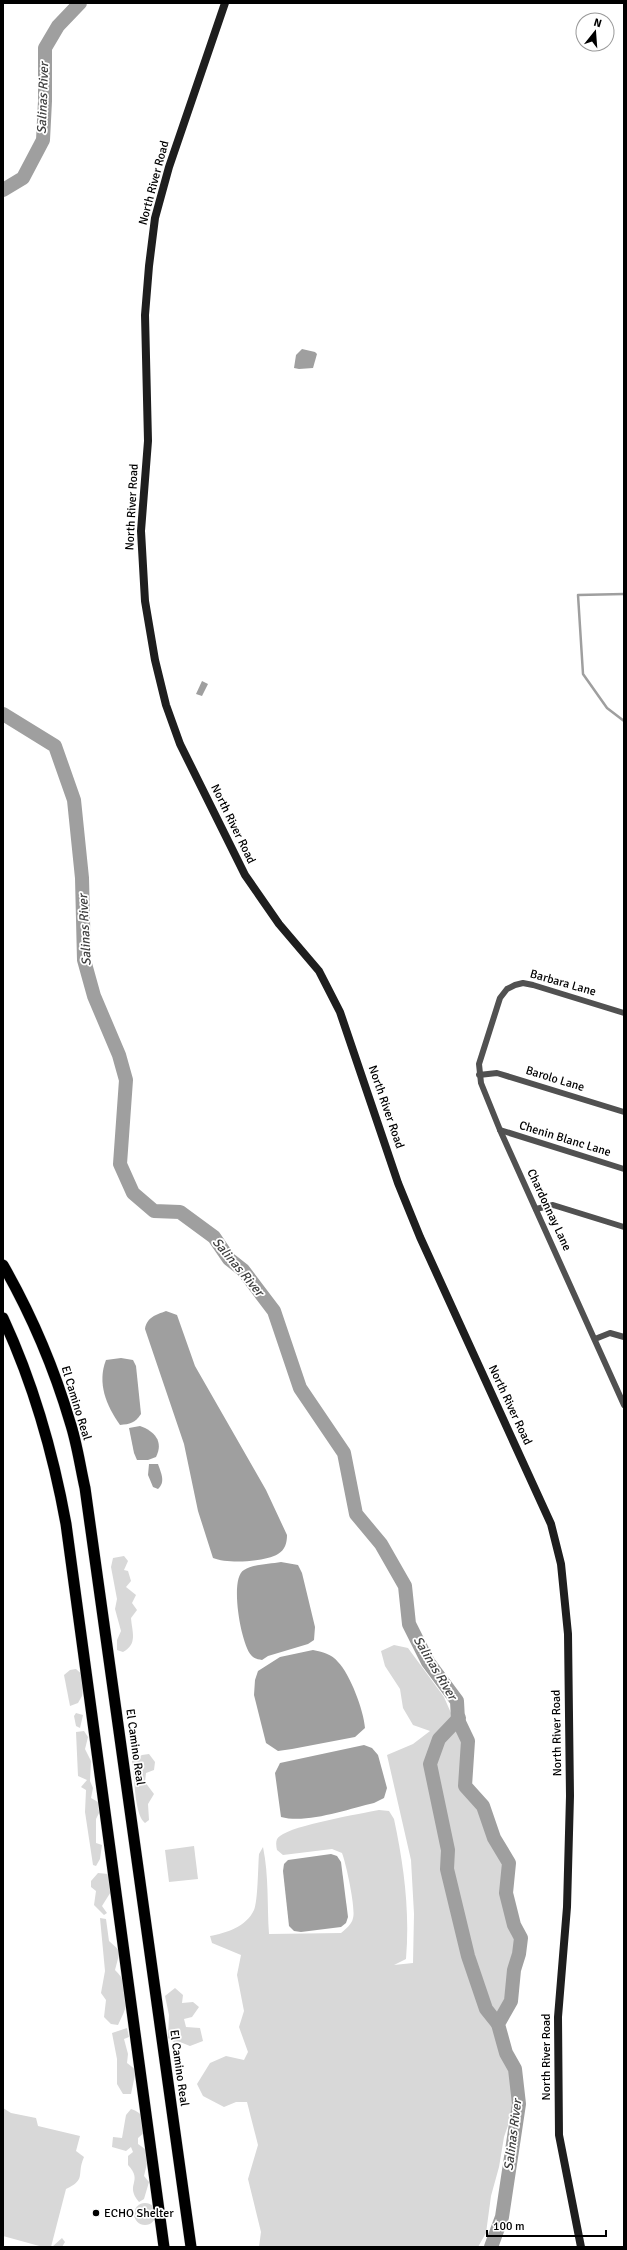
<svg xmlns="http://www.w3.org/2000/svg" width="627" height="2250" font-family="Signika,sans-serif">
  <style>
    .green { fill: #d8d8d8 }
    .water { fill: #9f9f9f }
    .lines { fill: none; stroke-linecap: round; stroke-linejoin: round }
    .stream { stroke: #9f9f9f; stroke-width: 2.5 }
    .river { stroke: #9f9f9f; stroke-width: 14 }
    .highway-casing { stroke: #dbdbdb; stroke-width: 12 }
    .street { stroke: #515151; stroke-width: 6 }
    .secondary { stroke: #1e1e1e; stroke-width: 8 }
    .highway { stroke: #000; stroke-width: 11 }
    .poi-dot { fill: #000; stroke: #fff; stroke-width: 1.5 }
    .labels { text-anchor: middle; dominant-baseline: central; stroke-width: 3.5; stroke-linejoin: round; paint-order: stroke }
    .street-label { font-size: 12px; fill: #000; stroke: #fff }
    .poi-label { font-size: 12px; fill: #000; stroke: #fff; text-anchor: start }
    .water-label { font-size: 13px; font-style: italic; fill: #404040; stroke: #fff }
  </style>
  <rect width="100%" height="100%" fill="#fff"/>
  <g class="green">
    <path d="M124,1556L128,1561L124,1570L128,1571L131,1581L126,1587L136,1595L132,1603L137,1610L131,1618C132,1632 138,1644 123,1652L117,1650V1640L121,1631L115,1609L117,1599L111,1567L113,1558Z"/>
    <path d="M394,1645L408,1648L444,1697L464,1743L462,1789L479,1808L492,1843L505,1865L504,1900L510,1925L516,1937V1951L510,1972L509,1989L504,2007L494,2022L498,2040L511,2072L515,2105L504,2137L499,2167L491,2196L486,2233L478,2247H259L261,2232L248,2179L258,2145L247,2102H236L224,2107L203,2096L197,2084L210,2063L226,2056L244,2060L248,2052L239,2027L244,2011L237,1975L241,1955L212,1943L210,1936C226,1933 246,1927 254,1910C258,1901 258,1866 259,1854L263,1847C269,1876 267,1905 269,1934L341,1933C346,1929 352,1924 353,1918C356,1909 346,1863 342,1853L332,1849L283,1855L277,1850C276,1845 275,1839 280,1836C294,1825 359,1814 379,1810L389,1811L394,1819C404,1866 410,1911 406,1959L394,1965L413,1963L414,1914L411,1860L387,1755L413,1744L430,1731L413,1725L403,1708L400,1689L385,1666L381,1651Z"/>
    <polygon points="76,1669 85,1677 82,1696 78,1703 70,1706 64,1675 70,1670"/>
    <polygon points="76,1713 83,1715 80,1728 76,1726 74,1716"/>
    <polygon points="84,1731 88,1737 85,1749 91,1761 90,1781 93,1788 91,1798 98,1802 99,1813 96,1819 96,1843 102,1845 100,1859 96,1866 93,1865 85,1812 86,1790 81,1787 87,1780 78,1776 76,1732"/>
    <path d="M149,1754L155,1762L154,1770L146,1773L145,1782L154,1794L148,1804L149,1820L145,1823C134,1814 135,1778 132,1761L142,1755Z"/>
    <polygon points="194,1846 198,1879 169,1882 165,1850"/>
    <polygon points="98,1873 108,1874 112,1890 102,1906 107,1913 104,1915 94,1905 96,1891 91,1887 91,1881"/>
    <path d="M100,1918L106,1919L109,1941L120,1951L115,1970C134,1989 129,2003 118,2025L111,2024L104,2017L106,2000L101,1993L105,1971Z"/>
    <polygon points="175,1988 183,1995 182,2003 193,2002 199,2007 192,2017 184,2019 186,2027 200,2028 203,2041 190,2046 180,2042 175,2043 168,2038 169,2015 165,1996"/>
    <polygon points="127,2028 129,2037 124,2039 128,2054 127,2063 136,2070 131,2094 123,2094 117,2084 117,2059 112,2033"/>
    <path d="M3,2108L11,2113L36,2118L38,2126L80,2136L76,2151L84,2157C76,2175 87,2179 66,2189L51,2247H43L3,2236Z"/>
    <path d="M131,2109C143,2113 145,2119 146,2131L138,2138V2144L145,2149L148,2159L144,2176L149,2182L144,2199L139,2202C124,2184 144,2182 128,2165V2156L133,2152L131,2147L126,2151L112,2147L113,2137L122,2138L126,2115Z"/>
    <circle cx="145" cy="2214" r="11"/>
    <polygon points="62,2238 65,2242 62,2247 52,2247"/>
  </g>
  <g class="water">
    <polygon points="302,349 315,352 317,354 313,368 299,369 294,368 296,355"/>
    <polygon points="202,681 208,684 202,696 196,694"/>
    <path d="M166,1311L177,1315L195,1366L266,1490L287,1535C287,1543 285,1550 278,1554C264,1562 228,1564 213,1558L198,1511L184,1444L145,1329C147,1317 156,1315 166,1311Z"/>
    <path d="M121,1358L133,1360L136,1366L141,1414C135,1423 130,1424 120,1425C106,1405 97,1383 106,1360Z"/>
    <path d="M140,1426C154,1431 164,1441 156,1457L148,1460H137L134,1453L129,1428Z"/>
    <path d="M149,1464H158C161,1473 166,1482 158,1489L153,1487L148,1475Z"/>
    <path d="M281,1562L298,1565L302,1573L315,1627L314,1640L308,1644L268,1656L262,1660C258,1659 254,1659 251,1655C241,1644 229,1578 244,1570C254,1564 270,1564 281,1562Z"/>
    <path d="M313,1650C322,1652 332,1654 338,1662C350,1674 364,1711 365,1728L355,1737L292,1749L278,1751L266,1743L254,1695L255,1680L258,1671L280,1657Z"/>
    <path d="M364,1745L372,1748L378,1755L387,1788L384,1798L374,1803C348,1809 307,1824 281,1817L275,1773L280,1763Z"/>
    <polygon points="331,1854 337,1856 341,1862 348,1917 346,1923 341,1927 301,1932 294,1931 289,1926 283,1871 284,1864 288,1860"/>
  </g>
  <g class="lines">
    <polyline class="stream" points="624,594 578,595 583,674 607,708 624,721"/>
    <g class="river">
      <polyline points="3,190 23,178 43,140 45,101 45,48 58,26 80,3"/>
      <polyline points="3,714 55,746 74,800 82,878 84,960 94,996 119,1055 126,1080 120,1164 133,1193 154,1211 180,1212 214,1237 229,1259 243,1270 274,1311 300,1388 344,1453 356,1514 381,1544 405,1586 409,1624 428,1662 457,1701 458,1720 468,1741 465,1786 483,1806 494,1838 509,1863 506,1893 514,1925 521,1938 519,1954 514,1970 511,2001 498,2024 506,2053 515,2069 519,2104 502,2217 491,2247"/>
      <polyline points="459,1718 439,1739 430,1764 448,1850 447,1869 468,1956 486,2009 498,2024"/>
    </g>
    <defs>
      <g id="highway">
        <path d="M3,1265C31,1314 54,1368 70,1422C77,1443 80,1466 85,1488L191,2247"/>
        <path d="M3,1318C34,1385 53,1452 66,1524L164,2247"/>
      </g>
    </defs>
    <use href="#highway" class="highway-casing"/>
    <g class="street">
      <polyline points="624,1013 533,985 523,983 515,985 507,989 500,998 479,1064 481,1083 500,1130 624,1405"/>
      <polyline points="479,1075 497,1073 624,1112"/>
      <polyline points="500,1130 624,1169"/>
      <polyline points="536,1209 553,1205 624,1227"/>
      <polyline points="595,1339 610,1333 624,1337"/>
    </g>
    <polyline class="secondary" points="225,3 169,167 155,218 149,266 145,315 148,441 141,531 145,601 155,660 166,705 180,744 245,875 279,924 319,971 340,1012 398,1183 420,1237 551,1524 561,1564 568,1634 570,1796 567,1907 558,2017 559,2135 581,2247"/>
    <use href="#highway" class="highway"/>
  </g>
  <circle class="poi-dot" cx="96" cy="2213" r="4"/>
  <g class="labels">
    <g class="street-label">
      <text transform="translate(154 183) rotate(-75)">North River Road</text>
      <text transform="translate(132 507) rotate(-87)">North River Road</text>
      <text transform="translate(233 824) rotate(64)">North River Road</text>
      <text transform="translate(563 983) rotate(16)">Barbara Lane</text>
      <text transform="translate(555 1079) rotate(17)">Barolo Lane</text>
      <text transform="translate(386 1107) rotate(71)">North River Road</text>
      <text transform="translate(565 1139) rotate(17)">Chenin Blanc Lane</text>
      <text transform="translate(549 1210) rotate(65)">Chardonnay Lane</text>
      <text transform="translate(76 1403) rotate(73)">El Camino Real</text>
      <text transform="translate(510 1405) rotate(65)">North River Road</text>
      <text transform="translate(557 1733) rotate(-91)">North River Road</text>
      <text transform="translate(135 1747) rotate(82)">El Camino Real</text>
      <text transform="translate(546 2057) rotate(-90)">North River Road</text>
      <text transform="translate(179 2068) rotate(82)">El Camino Real</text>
    </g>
    <g class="poi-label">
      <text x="104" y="2213">ECHO Shelter</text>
    </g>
    <g class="water-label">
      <text transform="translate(43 98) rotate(-88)">Salinas River</text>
      <text transform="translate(85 930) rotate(-93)">Salinas River</text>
      <text transform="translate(238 1267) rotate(50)">Salinas River</text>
      <text transform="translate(435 1668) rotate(59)">Salinas River</text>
      <text transform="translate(513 2135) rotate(-83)">Salinas River</text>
    </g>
  </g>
  <rect width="627" height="2250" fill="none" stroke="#000000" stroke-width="8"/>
  <g transform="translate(595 32) rotate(17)"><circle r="19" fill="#ffffff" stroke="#999999"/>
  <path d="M0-3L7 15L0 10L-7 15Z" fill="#000000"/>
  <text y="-6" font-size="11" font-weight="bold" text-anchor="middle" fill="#000000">N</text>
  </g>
  <path d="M487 2230v6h119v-6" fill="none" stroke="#000000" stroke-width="2"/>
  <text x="493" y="2230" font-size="12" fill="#000000" stroke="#ffffff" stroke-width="3" paint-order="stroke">100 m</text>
</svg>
